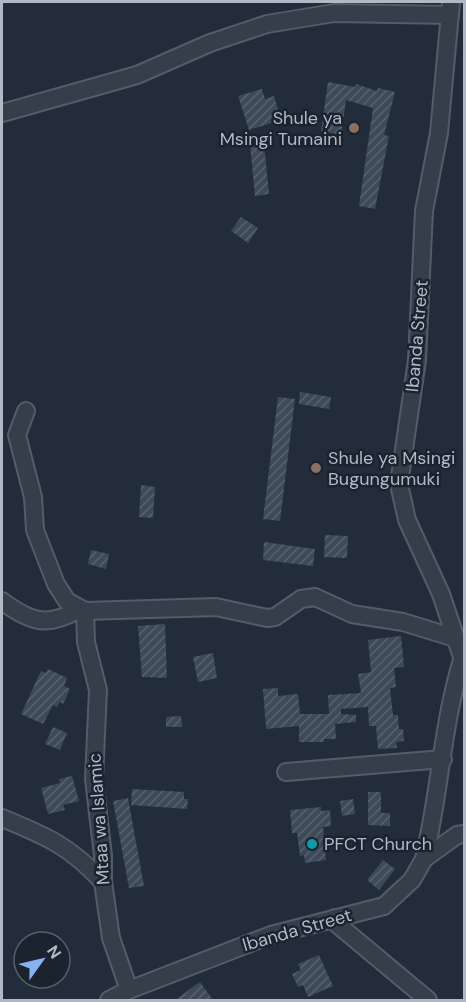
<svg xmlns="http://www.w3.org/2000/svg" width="466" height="1002" font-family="'DM Sans',sans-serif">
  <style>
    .building { fill: url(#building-hatch) }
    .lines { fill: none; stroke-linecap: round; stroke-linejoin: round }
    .minor-casing { stroke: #545c68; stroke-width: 20 }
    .minor { stroke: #363e4a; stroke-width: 16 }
    .education-dot { fill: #8d6e63; stroke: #1b232f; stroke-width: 2 }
    .culture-dot { fill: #0f9aa8; stroke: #1b232f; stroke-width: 2 }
    .labels { text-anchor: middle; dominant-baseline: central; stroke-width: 5; stroke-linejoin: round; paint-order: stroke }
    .poi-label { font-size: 18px; fill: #b1b9c6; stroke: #1b232f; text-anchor: start }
    .street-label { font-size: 18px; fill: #b1b9c6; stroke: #1b232f }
  </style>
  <defs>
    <pattern id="building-hatch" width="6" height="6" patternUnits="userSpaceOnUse" patternTransform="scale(1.5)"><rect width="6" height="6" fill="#3e4a59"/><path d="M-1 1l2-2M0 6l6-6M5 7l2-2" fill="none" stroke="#58626f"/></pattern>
  </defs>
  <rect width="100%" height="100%" fill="#222c3a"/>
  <g class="building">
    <polygon points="328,82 355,87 356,84 377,91 378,88 395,92 384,135 389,136 375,209 359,206 373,108 346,100 341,135 321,131"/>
    <polygon points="262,89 265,99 274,96 281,120 249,130 238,96"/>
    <polygon points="264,144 269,194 255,196 250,145"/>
    <polygon points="241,217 258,228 248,243 231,231"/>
    <polygon points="300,392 331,397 329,409 299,404"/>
    <polygon points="278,397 295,399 280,521 263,519"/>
    <polygon points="141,485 155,487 153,518 139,517"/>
    <polygon points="325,535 348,536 347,558 324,557"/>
    <polygon points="264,542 315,549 313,566 263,560"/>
    <polygon points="91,550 109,554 106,569 88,564"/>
    <polygon points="165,624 167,678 142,677 138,626"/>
    <polygon points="401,636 404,667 394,668 396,687 390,688 393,715 398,715 399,729 403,729 404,741 396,742 397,748 378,749 376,726 369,726 368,707 341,709 341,714 356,715 356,722 335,724 336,739 324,739 324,742 299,742 299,726 266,729 263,689 278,688 278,696 298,694 300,714 329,714 328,695 361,693 358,674 371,672 368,640"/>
    <polygon points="213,653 217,678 198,682 193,657"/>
    <polygon points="48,669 67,678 64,686 70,689 63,704 60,702 57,707 53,705 43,724 21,714 41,671 46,673"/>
    <polygon points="181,716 182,727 166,727 166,717"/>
    <polygon points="53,727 67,733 60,750 45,744"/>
    <polygon points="72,776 79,801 63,805 65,810 48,814 41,788 60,783 59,779"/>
    <polygon points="132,789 184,792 184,799 188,799 187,809 131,805"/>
    <polygon points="368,792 381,792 381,813 390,813 390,826 368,825"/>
    <polygon points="128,798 144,886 129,888 113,801"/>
    <polygon points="353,799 355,814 342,816 340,801"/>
    <polygon points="321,807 321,811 330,810 331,826 323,827 326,860 305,863 304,855 300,856 297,833 292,833 290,810"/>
    <polygon points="383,860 395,869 379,890 367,880"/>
    <polygon points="319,955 333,986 308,997 303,985 298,987 292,974 301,970 298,964"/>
    <polygon points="200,982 213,1000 175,1000"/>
  </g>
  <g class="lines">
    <defs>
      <g id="minor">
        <polyline points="451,2 439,133 424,211 417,360 399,484 407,520 441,594 464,663"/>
        <polyline points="2,113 137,75 210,43 267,24 334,13 450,15"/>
        <polyline points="26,411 17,435 33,497 35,530 56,584 67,601 85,611 216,607 267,618 275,617 301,599 315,597 352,614 403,622 455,638"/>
        <path d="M2,601C30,622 48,628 79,609"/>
        <polyline points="85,611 86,642 98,690 94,779 103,856 103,882 111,938 129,990"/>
        <polyline points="286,772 443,759"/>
        <path d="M2,818C46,836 70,846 103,882"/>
        <path d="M424,859C440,793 442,725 462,660"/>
        <polyline points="335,918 337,924 428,1000"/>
        <polyline points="109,1000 129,990 271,935 384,906 412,880 424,859 457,835 464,834"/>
      </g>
    </defs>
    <use href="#minor" class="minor-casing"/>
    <use href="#minor" class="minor"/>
  </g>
  <g class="education-dot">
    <circle cx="354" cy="128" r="6"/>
    <circle cx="316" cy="468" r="6"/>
  </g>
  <circle class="culture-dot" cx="312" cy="844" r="6"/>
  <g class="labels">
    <g class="poi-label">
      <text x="342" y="118" text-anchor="end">Shule ya<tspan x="342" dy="21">Msingi Tumaini</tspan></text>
      <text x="328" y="458">Shule ya Msingi<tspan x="328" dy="21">Bugungumuki</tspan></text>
      <text x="324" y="844">PFCT Church</text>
    </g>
    <g class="street-label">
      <text transform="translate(417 336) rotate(-85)">Ibanda Street</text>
      <text transform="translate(99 819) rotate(-94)">Mtaa wa Islamic</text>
      <text transform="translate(297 930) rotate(-16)">Ibanda Street</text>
    </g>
  </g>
  <rect width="466" height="1002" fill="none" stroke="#b1b9c6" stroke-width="6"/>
  <g transform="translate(42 960) rotate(56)"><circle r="28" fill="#1b232f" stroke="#575f6b" stroke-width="1.5"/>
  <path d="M0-4.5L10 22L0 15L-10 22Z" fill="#87b1f5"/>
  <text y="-9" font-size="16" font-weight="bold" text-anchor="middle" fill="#b1b9c6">N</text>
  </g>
</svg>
